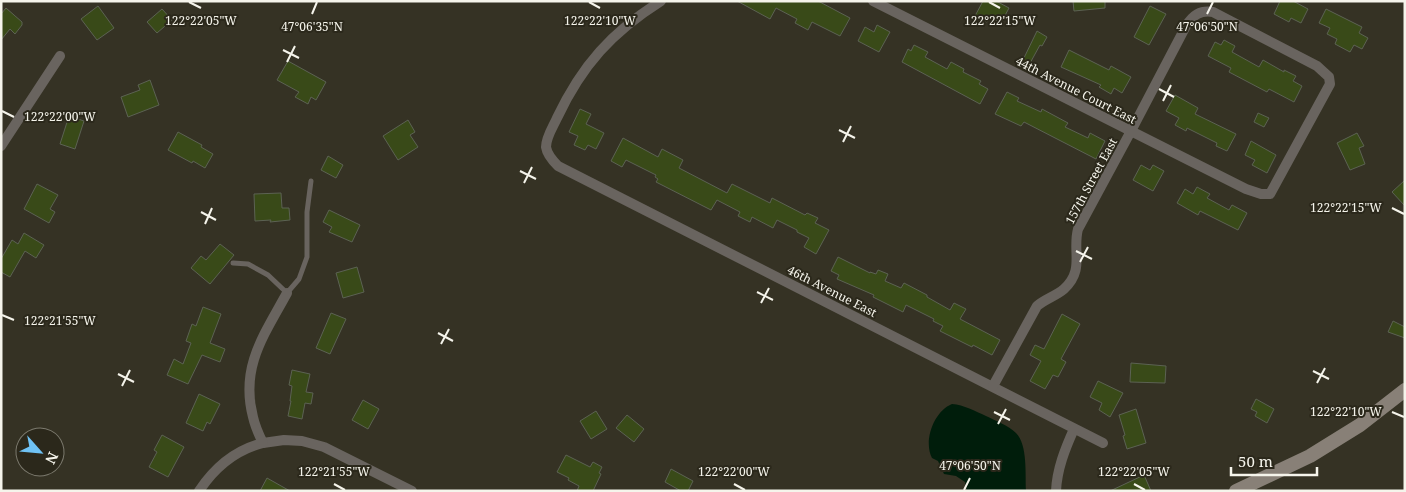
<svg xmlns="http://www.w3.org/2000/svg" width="1406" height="492" font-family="'Noto Serif',serif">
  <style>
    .water { fill: #001d0b }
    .building { fill: #394a18; stroke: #5c6253 }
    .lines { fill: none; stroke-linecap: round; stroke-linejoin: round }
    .service { stroke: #69645f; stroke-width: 5 }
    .minor { stroke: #69645f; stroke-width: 10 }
    .secondary { stroke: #888077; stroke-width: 14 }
    .ticks { fill: none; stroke: #f5f4eb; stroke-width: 2 }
    .labels { text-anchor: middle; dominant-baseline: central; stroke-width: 4; stroke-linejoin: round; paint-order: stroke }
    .street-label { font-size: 12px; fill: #f5f4eb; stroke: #2b281b }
    .ticks-label { font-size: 12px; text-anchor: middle; fill: #f5f4eb; stroke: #2b281b; stroke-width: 4; stroke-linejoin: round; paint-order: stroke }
  </style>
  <rect width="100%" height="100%" fill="#353224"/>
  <path class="water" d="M952,404C964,405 975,411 986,416C996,421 1008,425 1016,433C1028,445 1025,475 1026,491H967L965,482L956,476L944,474L938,461L932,458C923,441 934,411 952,404Z"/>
  <g class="building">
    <polygon points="737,1 818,1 850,18 840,36 812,22 808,30 795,23 797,19 776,8 770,19"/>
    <polygon points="983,1 996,1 1009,8 1001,23 990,17 987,22 975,16"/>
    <polygon points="1073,1 1105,1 1105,8 1074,11"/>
    <polygon points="1280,1 1293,1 1308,9 1301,23 1291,18 1289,22 1274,14"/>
    <polygon points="98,6 114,28 97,40 81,19"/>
    <polygon points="1150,6 1166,14 1149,45 1134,37"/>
    <polygon points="6,8 22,22 22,25 15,34 10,29 1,40 1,14"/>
    <polygon points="162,9 172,20 157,33 147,22"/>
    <polygon points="1326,9 1362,27 1359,33 1368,38 1362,49 1354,45 1350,52 1335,44 1337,39 1327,34 1330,28 1319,23"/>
    <polygon points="877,25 890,32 879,52 858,41 865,27 874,32"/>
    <polygon points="1037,31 1047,37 1042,46 1040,45 1029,65 1022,62"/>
    <polygon points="1224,40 1235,46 1232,52 1259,67 1263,60 1284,72 1284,70 1296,76 1293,81 1302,86 1294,102 1269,89 1267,92 1229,72 1231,68 1208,56 1215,42 1221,45"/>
    <polygon points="914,45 928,52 925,57 947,69 951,62 964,69 963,72 981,81 979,84 988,89 980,104 902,62 908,49 911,51"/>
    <polygon points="1069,50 1109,70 1111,66 1131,77 1122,93 1114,88 1111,94 1099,87 1101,85 1061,67"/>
    <polygon points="288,61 326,82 316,100 311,97 308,104 295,97 299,92 277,80"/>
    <polygon points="150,80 159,105 128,117 121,97 140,90 138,85"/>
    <polygon points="1007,92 1019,98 1017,101 1041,112 1042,109 1068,123 1065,127 1088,138 1090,133 1105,141 1096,159 1024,122 1021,126 995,114"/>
    <polygon points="1175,95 1198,108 1195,114 1236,134 1227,151 1216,146 1217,143 1187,128 1186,131 1175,125 1179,118 1166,111"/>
    <polygon points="580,109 591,114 586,124 604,133 596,149 588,145 585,150 574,145 578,136 569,132"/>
    <polygon points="1258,113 1269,118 1264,127 1254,122"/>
    <polygon points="69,116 84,121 75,149 60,144"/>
    <polygon points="408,120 415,132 410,135 418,147 398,160 383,136"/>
    <polygon points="178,132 202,145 201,147 213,154 205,168 193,161 192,163 168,150"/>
    <polygon points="1357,133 1364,146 1359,148 1365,164 1350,170 1337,143"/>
    <polygon points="623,138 658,157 662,149 683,160 679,168 727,193 732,184 770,203 772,198 805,215 807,213 818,218 815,223 829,230 816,254 804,247 809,238 797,232 797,230 777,220 773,228 752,217 750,222 738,216 740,212 717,200 711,210 656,182 658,179 655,177 656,175 626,160 622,167 611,161"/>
    <polygon points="1251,141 1276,155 1267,173 1252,165 1255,160 1245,155"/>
    <polygon points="328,156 343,165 336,178 321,170"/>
    <polygon points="1141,165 1150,170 1153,165 1164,171 1153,191 1133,180"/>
    <polygon points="1405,180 1405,206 1392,192"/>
    <polygon points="37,184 58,195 50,209 55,212 49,223 24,209"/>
    <polygon points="1197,187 1210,194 1207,198 1229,210 1232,205 1247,213 1238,230 1200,211 1198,215 1177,203 1185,189 1193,194"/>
    <polygon points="281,193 282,208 289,208 290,220 270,222 271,220 255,221 254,194"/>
    <polygon points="329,210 360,225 352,242 329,232 332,227 323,222"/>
    <polygon points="24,233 44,245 36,258 25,251 10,277 1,272 1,259 12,240 18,244"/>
    <polygon points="220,244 234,255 210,284 191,268 201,256 206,260"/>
    <polygon points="838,257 870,273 870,272 876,274 878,270 888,274 885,281 901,288 904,283 927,295 927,297 950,310 954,303 966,309 960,319 1000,340 992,355 973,345 972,347 940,331 943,326 933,321 934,319 906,305 903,312 873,297 874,295 837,279 839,275 831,271"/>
    <polygon points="357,267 364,292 343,298 336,273"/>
    <polygon points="203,307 221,314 210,343 225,349 220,362 202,355 188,384 167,375 174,359 183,364 191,343 186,341 192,324 196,326"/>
    <polygon points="331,313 346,319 330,354 316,348"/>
    <polygon points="1062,314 1080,324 1061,359 1066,362 1058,377 1053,375 1045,389 1030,381 1041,361 1030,355 1035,345 1044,349"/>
    <polygon points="1393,321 1405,327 1405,338 1388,332"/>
    <polygon points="1131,363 1166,366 1165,383 1130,382"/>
    <polygon points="292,370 310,374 306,392 313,393 311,404 305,403 302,419 288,416 291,401 290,401 292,386 289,385"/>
    <polygon points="1098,381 1123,393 1110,417 1099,410 1102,403 1090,397"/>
    <polygon points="199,394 220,404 210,424 207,422 203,431 186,423"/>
    <polygon points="1256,399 1274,409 1267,423 1255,416 1257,412 1251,409"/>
    <polygon points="363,400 379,409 368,429 352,420"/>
    <polygon points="1136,409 1146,443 1127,449 1123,436 1125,435 1119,415"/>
    <polygon points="596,411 607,429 591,439 580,421"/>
    <polygon points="627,415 644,429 634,442 616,428"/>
    <polygon points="162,435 184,447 168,477 149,467 157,452 154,450"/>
    <polygon points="566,455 590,467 593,462 602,467 599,473 601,474 593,491 577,491 579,486 568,480 569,478 557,472"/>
    <polygon points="671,469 693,481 688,491 681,491 665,482"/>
    <polygon points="1144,475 1151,491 1110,491"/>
    <polygon points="267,478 290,491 260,491"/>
  </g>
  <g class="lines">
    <polyline class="service" points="233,263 248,264 268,275 287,293 299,279 307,257 307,212 311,181"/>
    <g class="minor">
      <path d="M661,1C612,32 582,65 557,118C553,127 546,137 546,147C547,154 553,161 558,166L1103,443"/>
      <path d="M873,1L1246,189L1261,194H1270L1330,84L1329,77L1317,66L1213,12C1200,10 1193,15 1186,26L1131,131L1078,229C1072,251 1085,270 1064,289C1056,296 1045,299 1037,306L993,386"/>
      <polyline points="1,146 60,56"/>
      <polyline points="263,443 284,440 302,441 324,447 412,491"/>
      <path d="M199,491C215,467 235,450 263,443C259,435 255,426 253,417C240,367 264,335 287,293"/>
      <path d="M1056,491C1057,469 1065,449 1074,429"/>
    </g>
    <polyline class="secondary" points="1236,491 1310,456 1360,425 1405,390"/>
  </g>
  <path class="ticks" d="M189,2L201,8M589,2L600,8M989,2L1000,8M312,14L317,2M1207,14L1213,2M283,50L299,58M287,62L295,46M1159,89L1174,97M1163,101L1171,85M2,111L14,117M839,130L855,138M843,142L851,126M520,171L536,179M524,183L532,167M1392,208L1404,214M201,212L216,220M205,224L212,208M1076,251L1092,259M1080,262L1088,247M757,292L773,300M761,303L769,288M2,315L14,320M438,333L453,341M441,344L449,329M1313,371L1329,379M118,374L134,382M1317,383L1325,368M122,386L130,370M994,412L1010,420M1392,412L1404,417M998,424L1006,409M334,484L345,490M734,484L745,490M1134,484L1145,490M964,490L970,478"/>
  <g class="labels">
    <g class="street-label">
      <text transform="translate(1076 90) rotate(27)">44th Avenue Court East</text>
      <text transform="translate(1091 181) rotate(-62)">157th Street East</text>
      <text transform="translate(832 291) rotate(27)">46th Avenue East</text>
    </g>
  </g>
  <g class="ticks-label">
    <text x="201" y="25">122°22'05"W</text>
    <text x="600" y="25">122°22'10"W</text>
    <text x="1000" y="25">122°22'15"W</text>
    <text x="312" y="31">47°06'35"N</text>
    <text x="1207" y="31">47°06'50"N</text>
    <text x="60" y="121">122°22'00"W</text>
    <text x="1346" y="212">122°22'15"W</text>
    <text x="60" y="325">122°21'55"W</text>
    <text x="1346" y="416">122°22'10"W</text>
    <text x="970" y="470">47°06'50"N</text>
    <text x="334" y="476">122°21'55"W</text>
    <text x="734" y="476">122°22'00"W</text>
    <text x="1134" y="476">122°22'05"W</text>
  </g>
  <rect width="1406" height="492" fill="none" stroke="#f5f4eb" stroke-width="5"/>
  <g transform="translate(40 452) rotate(117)"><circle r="24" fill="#2b281b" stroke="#7c7a6e"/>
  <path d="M0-4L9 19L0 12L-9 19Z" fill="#6fc2f4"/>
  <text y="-8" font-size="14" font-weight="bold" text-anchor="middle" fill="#f5f4eb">N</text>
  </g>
  <path d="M1231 467v8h86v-8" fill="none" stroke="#f5f4eb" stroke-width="2.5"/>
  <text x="1238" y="467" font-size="15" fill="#f5f4eb" stroke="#2b281b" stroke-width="4" paint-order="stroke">50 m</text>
</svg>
